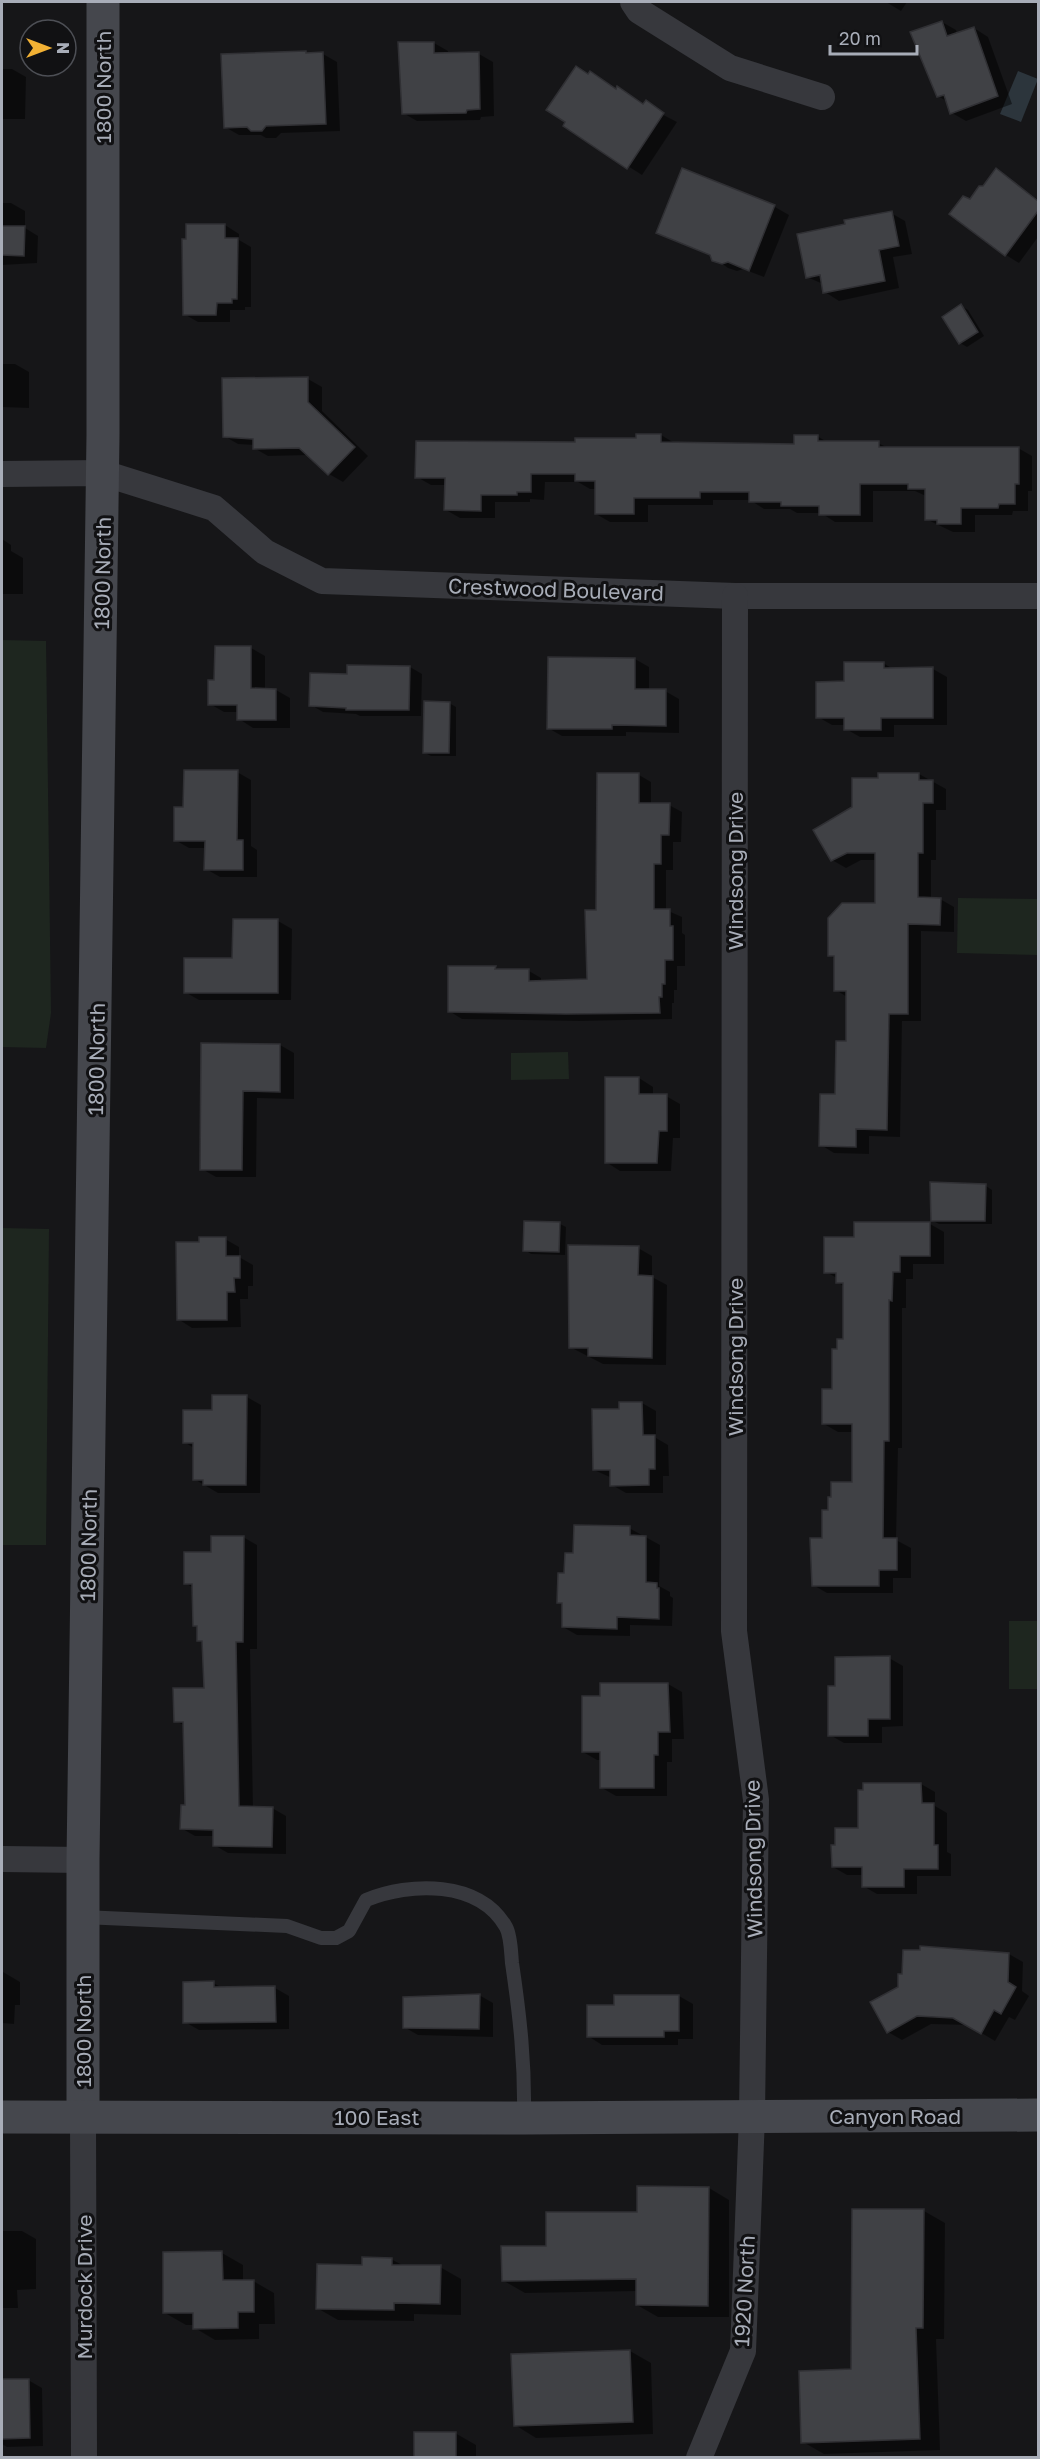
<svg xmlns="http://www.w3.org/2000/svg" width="1040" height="2459" font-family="'Golos Text',sans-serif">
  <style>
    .green { fill: #1e261f }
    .water { fill: #2c353c }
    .shadow { fill: #0007 }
    .building { fill: #404145; stroke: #303034; stroke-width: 1.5 }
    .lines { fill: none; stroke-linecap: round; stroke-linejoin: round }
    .lane { stroke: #37383d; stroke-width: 14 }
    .street { stroke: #37383d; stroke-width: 26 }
    .secondary { stroke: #45474d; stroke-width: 33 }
    .labels { text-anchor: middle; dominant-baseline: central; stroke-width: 6; stroke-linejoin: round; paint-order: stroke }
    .street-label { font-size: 21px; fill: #a8adb8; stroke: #111113 }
  </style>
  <rect width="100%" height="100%" fill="#161618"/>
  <g class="green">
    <polygon points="2,640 46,641 51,1013 46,1048 2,1047"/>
    <polygon points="958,898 1038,899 1038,955 957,953"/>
    <polygon points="568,1052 569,1079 511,1080 511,1053"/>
    <polygon points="2,1228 49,1229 46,1545 2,1545"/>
    <rect x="1009" y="1621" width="29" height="68"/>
  </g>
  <polygon class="water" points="1018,71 1038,79 1021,122 1000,114"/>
  <g class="shadow">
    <polygon points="886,2 907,2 901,11"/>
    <polygon points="942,22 956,30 957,34 974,28 988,37 1012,104 966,121 952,113 948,102 938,96"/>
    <polygon points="400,43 434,43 448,51 448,54 479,54 493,62 494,116 481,117 480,120 417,121 403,113"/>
    <polygon points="323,54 337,62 340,131 281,133 276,138 266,138 261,135 239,135 225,127"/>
    <polygon points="2,69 12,69 26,77 25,119 2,119"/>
    <polygon points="644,105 677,122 642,175 565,126"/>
    <polygon points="682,170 775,207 789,215 764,277 743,269 737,271 728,268 713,257 658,232"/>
    <polygon points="996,170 1038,200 1038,237 1019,263 1006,255 970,200 984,188"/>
    <polygon points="2,203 11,203 25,211 25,228 38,236 37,263 2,265"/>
    <polygon points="891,213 905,221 912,254 893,257 899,288 839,301 825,292 823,284 807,277"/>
    <polygon points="225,225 239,234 239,240 251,247 251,307 245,307 245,310 230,310 230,322 198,322 184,314"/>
    <polygon points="961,306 968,310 984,336 967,347 960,343"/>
    <polygon points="2,364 15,364 29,372 29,408 2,407"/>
    <polygon points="308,379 322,387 322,411 368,456 343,482 329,474 309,455 268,456 254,448 254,445 238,444 224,436"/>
    <polygon points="638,435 661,435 676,444 795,445 817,436 827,442 878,443 888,448 1018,448 1032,456 1032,491 1028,491 1028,511 1013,511 1012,515 975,515 975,532 953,532 926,519 926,496 915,491 873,491 873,522 835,522 821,513 797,513 790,509 764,509 750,500 713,500 713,505 648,505 648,522 610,522 596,514 596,489 590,489 578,482 545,482 544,500 530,499 530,502 495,502 495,518 460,518 446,510 446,485 431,485 417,477 576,444 638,439"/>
    <polygon points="2,539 11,545 11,551 23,558 23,594 2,594"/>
    <polygon points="251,648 265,656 265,690 276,690 290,698 290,728 253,728 239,719 239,712 224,712 210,704 216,681"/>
    <polygon points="635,659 649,667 649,691 665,691 679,699 679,733 626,732 626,736 562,736 548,728"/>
    <polygon points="883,663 893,669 933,669 947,677 947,725 894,725 894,737 860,737 846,729 846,725 832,725 818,717 846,683"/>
    <polygon points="410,667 422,674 421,716 360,716 356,714 323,712 311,705 348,676"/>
    <polygon points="449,703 456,707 456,756 431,756 425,753"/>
    <polygon points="237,772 251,780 251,846 257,850 257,877 220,877 206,869 206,848 189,848 175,840 185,809"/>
    <polygon points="919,774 946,789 946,810 936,810 936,860 931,860 931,899 940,899 954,907 954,932 921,931 921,1021 902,1021 900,1137 869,1136 869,1154 834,1153 821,1145 836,1096 847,1043 847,997 836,990 835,959 830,955 876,905 876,860 861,860 846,868 832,860 815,830 853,808 879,780"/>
    <polygon points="639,775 651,782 651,805 669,805 682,812 681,842 673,842 673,870 666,870 666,910 682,917 682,933 685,935 685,966 677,966 677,990 674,990 674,1003 672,1003 672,1019 579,1021 462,1019 449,1011 495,967 501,971 529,971 541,978 541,982 588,981 597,911"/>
    <polygon points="278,921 292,929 291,1000 199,1000 185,992 234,959"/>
    <polygon points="203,1045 280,1045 294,1053 294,1099 257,1098 256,1177 216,1177 202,1169"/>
    <polygon points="639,1078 653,1087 653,1096 666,1096 680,1104 680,1138 673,1138 671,1171 620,1171 606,1162"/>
    <polygon points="986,1186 992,1190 992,1224 939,1224 933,1221"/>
    <polygon points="560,1224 566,1227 565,1255 531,1254 525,1250"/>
    <polygon points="930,1224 944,1232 944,1264 913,1264 913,1279 906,1279 906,1308 902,1308 902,1448 898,1448 896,1540 911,1548 911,1578 893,1578 893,1593 827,1593 813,1585 829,1512 853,1483 853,1432 838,1432 824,1424 833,1390 838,1351 845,1341 845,1287 837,1282 837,1278 826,1272 855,1238"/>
    <polygon points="225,1239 239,1247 239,1257 253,1265 253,1286 248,1286 248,1299 240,1299 241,1327 192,1328 178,1319 200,1243"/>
    <polygon points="638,1248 652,1256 652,1277 667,1285 666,1365 603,1364 570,1347"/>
    <polygon points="247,1397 261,1405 260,1493 218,1493 194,1479 194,1448 184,1442 214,1412"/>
    <polygon points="642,1403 656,1411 656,1438 668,1445 669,1476 663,1476 663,1493 626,1493 612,1485 612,1478 594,1470 620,1410"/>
    <polygon points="629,1528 660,1545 659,1586 670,1592 670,1596 673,1598 672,1626 630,1625 630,1636 577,1635 563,1627 564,1605 558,1602 566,1575 575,1555"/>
    <polygon points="243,1537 257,1545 257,1649 250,1649 253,1808 272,1808 286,1816 286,1854 228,1853 214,1845 215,1836 195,1836 181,1828 186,1806 185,1726 176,1721 205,1689 204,1644 198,1640 198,1628 194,1625 193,1588 186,1583 213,1554"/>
    <polygon points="889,1658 903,1666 903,1726 882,1727 882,1743 844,1743 830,1735 836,1688"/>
    <polygon points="668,1684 682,1692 684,1739 672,1739 672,1762 667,1762 667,1796 616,1796 602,1788 602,1760 597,1760 583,1752 602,1697"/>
    <polygon points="921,1784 935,1792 935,1806 947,1813 947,1852 951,1854 951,1876 917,1876 917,1894 877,1894 863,1886 863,1875 847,1875 833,1867 860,1829"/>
    <polygon points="1009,1954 1023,1962 1022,1991 1029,1996 1015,2020 1009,2017 995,2041 968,2025 931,2024 902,2040 888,2032 899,1988"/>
    <polygon points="2,1965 3,1972 20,1982 20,2005 15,2005 14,2024 2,2023"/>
    <polygon points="213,1983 223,1988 275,1988 289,1996 289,2029 199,2030 185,2022"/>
    <polygon points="479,1995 493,2003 493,2037 418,2035 404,2027"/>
    <polygon points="679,1996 693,2004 693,2039 678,2039 678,2045 602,2045 588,2036 616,2007"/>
    <polygon points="709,2188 729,2200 729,2317 658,2317 637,2305 638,2291 525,2293 504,2281 547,2247"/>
    <polygon points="854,2210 924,2211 945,2223 944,2339 936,2339 940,2450 824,2454 803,2442 852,2370"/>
    <polygon points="2,2231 22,2231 36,2239 36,2289 17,2290 18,2308 2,2308"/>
    <polygon points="222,2253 243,2265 243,2281 253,2281 274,2293 275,2324 259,2324 259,2339 215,2340 195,2328 195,2325 186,2325 165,2313"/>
    <polygon points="391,2259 404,2266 440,2267 461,2279 461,2315 414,2314 414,2321 338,2320 317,2308 364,2266"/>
    <polygon points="630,2351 651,2363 653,2434 536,2438 515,2425"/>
    <polygon points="28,2380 42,2388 43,2446 7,2447 2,2444 2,2381"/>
    <polygon points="455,2433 476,2445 476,2458 416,2458 416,2434"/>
  </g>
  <g class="building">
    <polygon points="942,21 947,36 974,27 998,96 950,114 944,95 937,97 910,32"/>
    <polygon points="398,42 434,42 434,53 479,52 480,109 467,110 466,113 402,114"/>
    <polygon points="306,51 306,53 323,52 326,124 266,126 262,131 251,131 247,127 224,128 221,54"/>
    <polygon points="576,66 588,74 590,71 616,89 617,86 643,104 646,100 664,113 627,169 563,126 565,122 546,110"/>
    <polygon points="682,168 775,205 749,271 728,262 722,264 712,261 710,255 656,233"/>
    <polygon points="996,168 1038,201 1038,211 1005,256 949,214 963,196 970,199 979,186 983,186"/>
    <polygon points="892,211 899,246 879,250 885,281 823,293 820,275 806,278 797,234 845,224 844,220"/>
    <polygon points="186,224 225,224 225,238 238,238 237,299 232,299 232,303 217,303 216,315 183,315 182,239 186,239"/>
    <polygon points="2,226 25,226 24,256 2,255"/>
    <polygon points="961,304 978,332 959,344 942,317"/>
    <polygon points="308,377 308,402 355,447 328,475 299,448 253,449 253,439 223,437 222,378"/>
    <polygon points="636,434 661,434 661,442 794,444 794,435 818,435 818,441 879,441 879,447 1019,447 1019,484 1015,484 1015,504 999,504 998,508 961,508 961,524 937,524 937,520 925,520 925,489 908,489 908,484 860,484 860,515 819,515 819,506 781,506 781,502 749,502 749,492 700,492 700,498 634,498 634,514 595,514 595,481 575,481 575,474 531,474 531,492 517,492 517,495 481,495 481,511 444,510 445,478 415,478 416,441 575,442 575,438 636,438"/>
    <polygon points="215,646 251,646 251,688 276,689 276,720 237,720 237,705 208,705 208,680 214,680"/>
    <polygon points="548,657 635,658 635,689 666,689 666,726 612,725 612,729 547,729"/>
    <polygon points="844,662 884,662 884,668 933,667 933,718 881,718 881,730 844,730 844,718 816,718 816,682 844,681"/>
    <polygon points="347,665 410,666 409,710 346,710 346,708 309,706 310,673 347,674"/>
    <polygon points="424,701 450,702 449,753 423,753"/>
    <polygon points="184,770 238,770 237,840 243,840 243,870 204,870 205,841 174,841 174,807 183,807"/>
    <polygon points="597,773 639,773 639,803 670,803 669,835 661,835 661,864 654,864 654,909 670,909 670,926 673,926 673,960 665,960 665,984 662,984 662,997 659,997 660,1013 566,1014 448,1012 448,966 496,966 495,969 529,969 529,981 587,979 585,910 596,910"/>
    <polygon points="878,773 919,773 919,780 933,780 933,803 923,803 923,853 918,853 918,897 941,898 940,925 908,924 908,1014 889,1014 887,1130 856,1129 856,1147 819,1146 820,1094 835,1094 836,1041 846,1041 846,991 834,991 834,956 828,956 828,918 842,903 875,903 875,853 847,853 831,861 813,830 852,807 852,778 878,778"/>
    <polygon points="233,919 278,919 278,993 184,993 184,958 232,958"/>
    <polygon points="201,1043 280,1044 280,1092 243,1091 242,1170 200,1170"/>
    <polygon points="605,1077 639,1077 639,1094 667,1094 667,1131 659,1131 657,1163 605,1163"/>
    <polygon points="930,1182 986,1184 985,1221 931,1221"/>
    <polygon points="524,1221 560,1222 559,1252 523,1251"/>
    <polygon points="854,1222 930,1222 930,1256 900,1256 900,1272 893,1272 892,1301 889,1300 889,1441 884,1441 883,1538 897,1538 897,1570 879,1570 879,1586 812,1586 810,1538 822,1538 822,1510 828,1510 828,1497 831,1497 831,1482 852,1482 852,1424 822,1424 822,1389 832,1389 832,1349 837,1349 837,1339 843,1339 843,1283 836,1283 836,1273 824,1273 824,1237 854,1237"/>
    <polygon points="199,1237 226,1237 226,1256 240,1256 240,1278 234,1278 235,1292 227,1292 227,1320 177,1320 176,1242 199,1242"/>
    <polygon points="568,1245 639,1246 638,1275 653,1276 652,1358 588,1356 588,1348 569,1348"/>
    <polygon points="212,1395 247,1395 246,1485 203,1485 203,1480 193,1480 193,1443 183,1443 183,1410 212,1410"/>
    <polygon points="619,1402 642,1402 643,1435 655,1435 655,1469 649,1469 649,1485 610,1486 610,1470 593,1470 592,1409 619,1409"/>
    <polygon points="574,1525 630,1526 630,1535 646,1536 646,1582 657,1583 657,1588 659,1588 659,1619 617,1617 617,1629 562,1627 562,1603 557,1603 558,1573 564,1573 565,1553 573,1553"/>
    <polygon points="211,1536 244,1536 243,1642 236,1642 239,1806 273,1807 272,1847 213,1846 213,1830 180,1829 181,1805 185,1805 183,1722 174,1722 173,1688 204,1688 202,1641 197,1641 197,1626 193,1626 192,1584 184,1584 184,1552 211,1552"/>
    <polygon points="890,1656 890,1719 868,1719 868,1736 828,1736 828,1686 835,1686 835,1657"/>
    <polygon points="600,1683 668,1683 670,1732 658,1732 658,1755 654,1755 654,1788 600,1788 600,1752 582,1752 582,1696 600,1696"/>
    <polygon points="863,1783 921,1783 922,1803 934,1803 934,1845 938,1845 938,1869 904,1869 904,1887 862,1887 862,1867 832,1867 831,1845 835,1845 835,1828 858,1828 858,1790 863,1790"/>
    <polygon points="920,1946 1009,1953 1008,1982 1016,1987 1001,2014 994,2010 981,2034 953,2018 917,2016 887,2033 870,2002 898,1987 898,1974 902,1974 903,1950 920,1950"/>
    <polygon points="214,1981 214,1987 275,1986 276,2022 183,2023 183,1982"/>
    <polygon points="480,1994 479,2029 403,2028 403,1997"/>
    <polygon points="614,1995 679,1995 679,2031 664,2031 664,2037 587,2037 587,2005 614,2005"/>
    <polygon points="637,2186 709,2187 708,2306 636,2305 636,2279 502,2281 501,2246 546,2246 546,2212 637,2212"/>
    <polygon points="852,2209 924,2209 923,2328 916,2328 920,2439 801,2443 799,2371 851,2369"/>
    <polygon points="222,2251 223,2280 254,2280 254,2312 238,2312 238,2328 193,2329 193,2313 163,2313 163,2252"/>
    <polygon points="362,2257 392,2258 392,2265 441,2265 440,2304 394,2303 394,2310 316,2309 317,2264 362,2265"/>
    <polygon points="630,2350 633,2422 514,2426 511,2354"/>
    <polygon points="2,2379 29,2379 30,2438 2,2439"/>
    <rect x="414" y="2432" width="42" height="25"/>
  </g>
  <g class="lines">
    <path class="lane" d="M83,1917L287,1926L321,1938H336L349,1931L366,1900C410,1882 479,1880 506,1927C511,1936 511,1953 512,1963C520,2017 525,2063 524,2118"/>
    <g class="street">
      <polyline points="633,2 639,11 730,68 822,97"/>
      <polyline points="2,474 103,473 214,508 265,552 322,581 735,596 1038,596"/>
      <polyline points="2,1859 83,1860"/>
      <polyline points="83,2116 84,2458"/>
      <polyline points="699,2458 743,2351 752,2116 756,1800 734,1631 735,596"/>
    </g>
    <g class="secondary">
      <polyline points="83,2116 83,1860 103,435 103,2"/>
      <polyline points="2,2117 524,2118 1038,2115"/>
    </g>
  </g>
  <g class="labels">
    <g class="street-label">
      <text transform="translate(103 87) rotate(-90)">1800 North</text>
      <text transform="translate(102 573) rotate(-89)">1800 North</text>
      <text transform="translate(556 589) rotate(2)">Crestwood Boulevard</text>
      <text transform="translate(735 871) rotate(-90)">Windsong Drive</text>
      <text transform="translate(96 1059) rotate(-89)">1800 North</text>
      <text transform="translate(735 1357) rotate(-90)">Windsong Drive</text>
      <text transform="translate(88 1545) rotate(-89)">1800 North</text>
      <text transform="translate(753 1859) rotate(-91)">Windsong Drive</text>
      <text transform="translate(83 2031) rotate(-90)">1800 North</text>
      <text x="895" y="2116">Canyon Road</text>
      <text x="377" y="2117">100 East</text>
      <text transform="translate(84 2287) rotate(-90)">Murdock Drive</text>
      <text transform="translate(744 2291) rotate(-87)">1920 North</text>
    </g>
  </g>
  <rect width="1040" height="2459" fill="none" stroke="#a8adb8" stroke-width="6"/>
  <g transform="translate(48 48) rotate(90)"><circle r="28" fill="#111113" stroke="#4d4f55" stroke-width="1.5"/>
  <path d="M0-4.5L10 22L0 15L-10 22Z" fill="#f2b134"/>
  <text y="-9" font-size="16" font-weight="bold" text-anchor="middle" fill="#a8adb8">N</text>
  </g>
  <path d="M830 45v9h87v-9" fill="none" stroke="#a8adb8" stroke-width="3"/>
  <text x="839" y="45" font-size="18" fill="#a8adb8" stroke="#111113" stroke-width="4.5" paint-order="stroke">20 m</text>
</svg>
